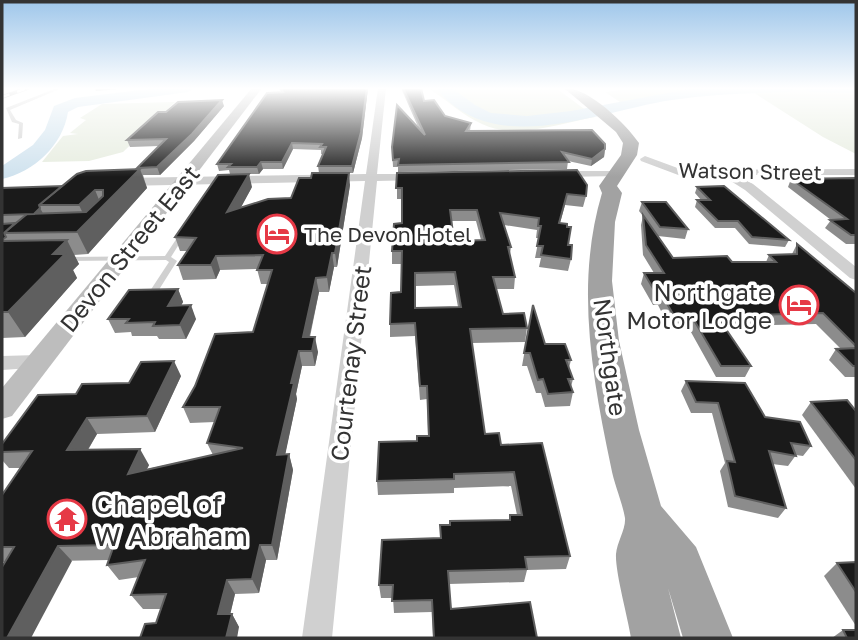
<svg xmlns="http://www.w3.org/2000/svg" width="858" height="640" font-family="'Golos Text',sans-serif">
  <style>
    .green { fill: #e6ecdf }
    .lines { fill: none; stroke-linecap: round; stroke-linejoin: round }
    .river { fill: #cfe2ee; fill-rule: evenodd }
    .service { fill: #d0d0d0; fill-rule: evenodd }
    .minor { fill: #d0d0d0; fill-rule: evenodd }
    .secondary { fill: #bdbdbd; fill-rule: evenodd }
    .trunk { fill: #a2a2a2; fill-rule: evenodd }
    .rail-casing { stroke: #888; stroke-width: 3.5 }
    .rail { stroke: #fff; stroke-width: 2.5; stroke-dasharray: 8; stroke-linecap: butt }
    .wall { fill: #8c8c8c; fill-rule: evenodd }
    .shaded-wall { fill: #5f5f5f }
    .building { fill: #1a1a1a; stroke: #5f5f5f; stroke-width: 2; fill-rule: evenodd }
    .labels { text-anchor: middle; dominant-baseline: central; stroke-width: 7; stroke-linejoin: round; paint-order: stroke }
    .far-street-label { font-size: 21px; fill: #333; stroke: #fff }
    .far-poi-label { font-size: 21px; fill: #333; stroke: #fff; text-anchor: start }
    .street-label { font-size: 24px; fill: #333; stroke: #fff }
    .poi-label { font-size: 24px; fill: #333; stroke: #fff; text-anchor: end }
    .near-poi-label { font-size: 28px; fill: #333; stroke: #fff; text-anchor: start }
  </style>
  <rect width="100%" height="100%" fill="#fff"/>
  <g class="green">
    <path d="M428,88H556L595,117C561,123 515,140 482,124C463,116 446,99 428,88Z"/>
    <polygon points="639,88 856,88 856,154 823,137 748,89 626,106 605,92"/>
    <polygon points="175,102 123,152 89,161 42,162 63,136 78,134 70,133 86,120 80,118 102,104"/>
  </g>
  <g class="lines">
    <g class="river">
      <path d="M156,88H195L188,92L78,107L68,112C63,145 34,172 2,179V166L33,145L45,130L54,106L75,98Z"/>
      <path d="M436,88H452L475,105L491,113L527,116L571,111L689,89L796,88L789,92C750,93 711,94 672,100C598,111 493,160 436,88Z"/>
      <polygon points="802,88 856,88 856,93 809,92"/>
    </g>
    <g class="service">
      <polygon points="57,88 62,88 10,110 16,120 23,123 22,138 18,139 19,124 12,122 6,108"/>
      <polygon points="183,231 186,233 171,257 177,261 155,296 152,296 148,294 169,262 166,260 67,261 63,259 67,257 165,256 181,232"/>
    </g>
    <g class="minor">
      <polygon points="378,88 386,88 377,174 420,174 426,177 420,180 377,181 332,638 302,638 365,181 123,186 117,182 123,178 366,174"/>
      <polygon points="645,156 683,170 856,169 856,175 737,175 753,184 856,267 856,280 850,278 745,190 726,178 681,176 641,161 640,159"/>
      <polygon points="616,171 620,172 620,176 557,177 551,174 557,171"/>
      <polygon points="38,355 45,357 48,362 45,367 2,370 2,356"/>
    </g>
    <polygon class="secondary" points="252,88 262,88 12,416 2,419 2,388"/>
    <path class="trunk" d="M564,88C588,87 625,123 639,143L637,155L617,186L622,193L615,222L612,281L619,341L639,430L661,506L696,547L733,638H683L668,588L681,638H631C628,618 615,572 616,554C617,542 626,529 625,518C622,501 614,484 611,467C592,376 575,284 602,193L599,186L621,155L623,143L616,132Z"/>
    <defs>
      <polyline id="rail" points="2,97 28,88"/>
    </defs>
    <use href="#rail" class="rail-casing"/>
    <use href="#rail" class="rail"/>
  </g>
  <g class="wall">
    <polygon points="279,88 368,88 362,138 353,173 319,173 318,166 323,154 321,154 321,150 293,149 283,169 263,169 259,174 230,174 229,170 219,171 217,164 281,92"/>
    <polygon points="401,88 421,88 424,101 445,116 471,123 470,131 605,149 604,157 591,166 568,161 567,169 398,172 398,167 393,167 392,147 419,129"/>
    <polygon points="224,106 194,141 160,175 143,175 147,188 88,254 74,255 79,264 73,270 77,278 25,337 2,338 2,188 62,186 137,169 159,146 130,147 127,140 166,112"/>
    <path d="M397,173L586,196L583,207L565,205L560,223L568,245L571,259L568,271L539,267L541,258H535L539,238H536L537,230L504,225L511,247L510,254L515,277L514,289H496L503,314L527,328L525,342L472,343L485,434L501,445L570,556L566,569L527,570L524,582L449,584L451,609L537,638H433L432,612L394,613L393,598H381L379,585L440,538L509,520L510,515H517L511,486L454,488V493L378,495L377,481L417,441L428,436L427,399L420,400L415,336L390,337V324L401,292L402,264H392V251L402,223V199H397ZM451,221H476L481,240L454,241ZM454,285L458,307L416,308V286Z"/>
    <polygon points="856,178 856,244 846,244 825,228 831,220 788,187 791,179"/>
    <polygon points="350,185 337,267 334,267 329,292 319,292 310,337 318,352 315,366 302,366 296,394 297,399 285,454 289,454 293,470 277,560 266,560 259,593 235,594 230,614 232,614 239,627 156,623 161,609 143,609 131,595 139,577 119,580 107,565 109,560 2,562 2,495 21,468 9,468 2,460 2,444 76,394 181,376 155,432 97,434 88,450 149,465 147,469 213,455 207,443 215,422 190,423 183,407 253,332 268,284 261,284 257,269 220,270 216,279 183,280 178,265 187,251 180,251 175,237 252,187 240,208"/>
    <polygon points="697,187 789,240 785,247 749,244 735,228 715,228 695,207 697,200 701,200 695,193"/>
    <polygon points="642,202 688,229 685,239 658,236 673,258 732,262 766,262 769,255 792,254 797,244 856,293 856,377 845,377 829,360 836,349 840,348 816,324 724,326 751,366 745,377 716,377 687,325 668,325 658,305 653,305 641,284 644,273 654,273 643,255 641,225 643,216 639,211"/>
    <polygon points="178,289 183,302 181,305 196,319 186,339 159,339 157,336 132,336 131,332 115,333 108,319"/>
    <polygon points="533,305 545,344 571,360 569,368 573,379 571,387 573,392 570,406 545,407 541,393 536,393 527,366 522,366"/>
    <polygon points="686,381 765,417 811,446 803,456 796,455 788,466 772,464 786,508 778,518 728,507 720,471 725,463 712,413 691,413 681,391"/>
    <polygon points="811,402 856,411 856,489 802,415"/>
    <polygon points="856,562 856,626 824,576 837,563"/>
    <polygon points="843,630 856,638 832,638"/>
  </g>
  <g class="shaded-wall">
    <polygon points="95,88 131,88 96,91"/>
    <polygon points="367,88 368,88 362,138 353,173 352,166"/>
    <polygon points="222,100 224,106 194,141 160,175 157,167"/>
    <polygon points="292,143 293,149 283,169 282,162"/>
    <polygon points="605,149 604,157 591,166 592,159"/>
    <polygon points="261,162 263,169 259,174 257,167"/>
    <polygon points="140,169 147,188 88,254 77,232 87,222 79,205 95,190 102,207"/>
    <polygon points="349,173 350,185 337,267 335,253"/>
    <polygon points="249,174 252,187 231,226 227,212"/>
    <polygon points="40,208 45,217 33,214"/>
    <polygon points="67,240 79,264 73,270 77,278 25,337 8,312 53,254"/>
    <polygon points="332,253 334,267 329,292 327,277"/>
    <polygon points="216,256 220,270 216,279 211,265"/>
    <polygon points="316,278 319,292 306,352 303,337"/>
    <polygon points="178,289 183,302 174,319 168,306"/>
    <polygon points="191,305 196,319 186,339 180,325"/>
    <polygon points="315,337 318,352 315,366 312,351"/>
    <polygon points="299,351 302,366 296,394 297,399 282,470 277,455 291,383"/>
    <polygon points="174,361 181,376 155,432 147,416"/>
    <polygon points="87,418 97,434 78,466 67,450"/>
    <polygon points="140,449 149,465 137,489 128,474"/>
    <polygon points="289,454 293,470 277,560 272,545"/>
    <polygon points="260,545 266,560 259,593 252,579"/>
    <polygon points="58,546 72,561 31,638 7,638"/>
    <polygon points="227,580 235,594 227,628 218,614"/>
    <polygon points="232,614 239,627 237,638 226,638"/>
  </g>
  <g class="building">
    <polygon points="280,88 367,88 361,132 352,166 318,166 326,147 320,147 322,144 292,143 282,162 261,162 257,167 228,167 231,164 217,164 267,93 283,92"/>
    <polygon points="403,88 421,88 424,101 434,100 445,116 471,123 466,131 592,130 605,144 605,149 592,159 562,152 569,162 398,165 399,159 393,160 392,147 397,105 425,135"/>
    <polygon points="222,100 192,134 157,167 137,168 166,139 127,140 158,112 166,112 178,102"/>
    <polygon points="140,169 77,232 4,233 27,214 86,212 103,196 103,190 95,190 79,205 39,205 77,174 86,171"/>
    <path d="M577,170L587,185L586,196L567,194L559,223L567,224V227H571L568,245H572L571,259L541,255L543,246H537L541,226H538L539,218L500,213L511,247H508L515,277H493L503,314L524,313L527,328L470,329L485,434L499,433L501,445L542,443L570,556L525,557L527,569L448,571L451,609L530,602L537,638H434L432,600L392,601L393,585H379L382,540L441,538L440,525H450V521L510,520V515H522L514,472L454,474V479L377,481L379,442L417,441V436H429L427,386H420L415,323L390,324L391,293L401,292L402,251H392L394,224L402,223V188H396L397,173ZM450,210H477L485,240L454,241ZM455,272L461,307L415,308V273Z"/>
    <polygon points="312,173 349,173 335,253 332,253 327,277 316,278 303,337 315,337 312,351 299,351 291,383 294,383 277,455 289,454 272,545 260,545 252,579 227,580 218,614 232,614 226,638 140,638 145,624 156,623 166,594 131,595 145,560 107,565 114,545 58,546 7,638 2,638 2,567 14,547 2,547 2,495 32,451 2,452 2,444 38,395 76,394 82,384 129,383 141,362 174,361 147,416 87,418 67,450 140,449 128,474 243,448 207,443 220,407 183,407 195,386 215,334 253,332 272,270 257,270 263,255 216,256 211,265 178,265 196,238 175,237 218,175 249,174 227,212 268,199 291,198 299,178 311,178"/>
    <polygon points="856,178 856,235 851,235 830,220 847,219 791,179"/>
    <polygon points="62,186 39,205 40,208 34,214 2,215 2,188"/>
    <polygon points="724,186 789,240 752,237 738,221 718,221 697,200 710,200 697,187"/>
    <polygon points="642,202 666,202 688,229 660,227"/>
    <polygon points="643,215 673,258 727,256 732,262 776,262 769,255 797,254 797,244 856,293 856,346 823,313 717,316 751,366 721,366 691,315 673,314 662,295 657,295 644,273 664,273 646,245"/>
    <polygon points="15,223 4,233 6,237 2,240 2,224"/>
    <polygon points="67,240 53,254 65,254 8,312 2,312 2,241"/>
    <polygon points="178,289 168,306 191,305 180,325 153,326 155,322 126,323 129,319 108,319 129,290"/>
    <polygon points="533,305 545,344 565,344 571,360 566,360 573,379 568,379 573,392 548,394 543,379 538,380 530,353 524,353"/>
    <polygon points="856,348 856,366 853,366 836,349"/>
    <polygon points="686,381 745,383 765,417 800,422 811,446 791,443 796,456 769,451 786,508 735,496 727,461 735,462 718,403 696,402"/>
    <polygon points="847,400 856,411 856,460 811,402"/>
    <polygon points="856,562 856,592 837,563"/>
    <polygon points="843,630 856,630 856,638 847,638"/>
  </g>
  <linearGradient id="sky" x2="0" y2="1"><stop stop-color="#9ec6ea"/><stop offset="0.5" stop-color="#fff"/><stop offset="1" stop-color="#fff" stop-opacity="0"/></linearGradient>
  <rect width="858" height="177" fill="url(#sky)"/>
  <defs>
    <symbol id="hotel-ring" viewBox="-11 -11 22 22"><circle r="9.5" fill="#fff" stroke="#e63946" stroke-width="1.5"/><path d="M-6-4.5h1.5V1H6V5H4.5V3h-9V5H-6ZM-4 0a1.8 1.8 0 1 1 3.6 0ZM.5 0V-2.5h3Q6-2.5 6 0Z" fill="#e63946"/></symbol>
    <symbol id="temple-ring" viewBox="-11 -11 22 22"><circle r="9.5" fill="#fff" stroke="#e63946" stroke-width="1.5"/><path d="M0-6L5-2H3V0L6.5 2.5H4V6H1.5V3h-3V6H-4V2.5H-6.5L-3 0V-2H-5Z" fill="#e63946"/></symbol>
  </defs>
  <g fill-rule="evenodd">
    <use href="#hotel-ring" x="255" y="212" width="44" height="44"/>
    <use href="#hotel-ring" x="777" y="283" width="44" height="44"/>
    <use href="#temple-ring" x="45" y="497" width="44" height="44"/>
  </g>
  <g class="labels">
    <g class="far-street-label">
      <text transform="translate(750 171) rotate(1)">Watson Street</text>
    </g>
    <g class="far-poi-label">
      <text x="304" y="234">The Devon Hotel</text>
    </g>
    <g class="street-label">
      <text transform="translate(129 248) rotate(-51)">Devon Street East</text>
      <text transform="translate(611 357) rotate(82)">Northgate</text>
      <text transform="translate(350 363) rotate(-83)">Courtenay Street</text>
    </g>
    <g class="poi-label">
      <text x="772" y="291">Northgate<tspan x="772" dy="28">Motor Lodge</tspan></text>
    </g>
    <g class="near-poi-label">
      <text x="94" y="503">Chapel of<tspan x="94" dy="32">W Abraham</tspan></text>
    </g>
  </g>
  <rect width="858" height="640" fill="none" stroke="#333333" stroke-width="7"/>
</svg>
